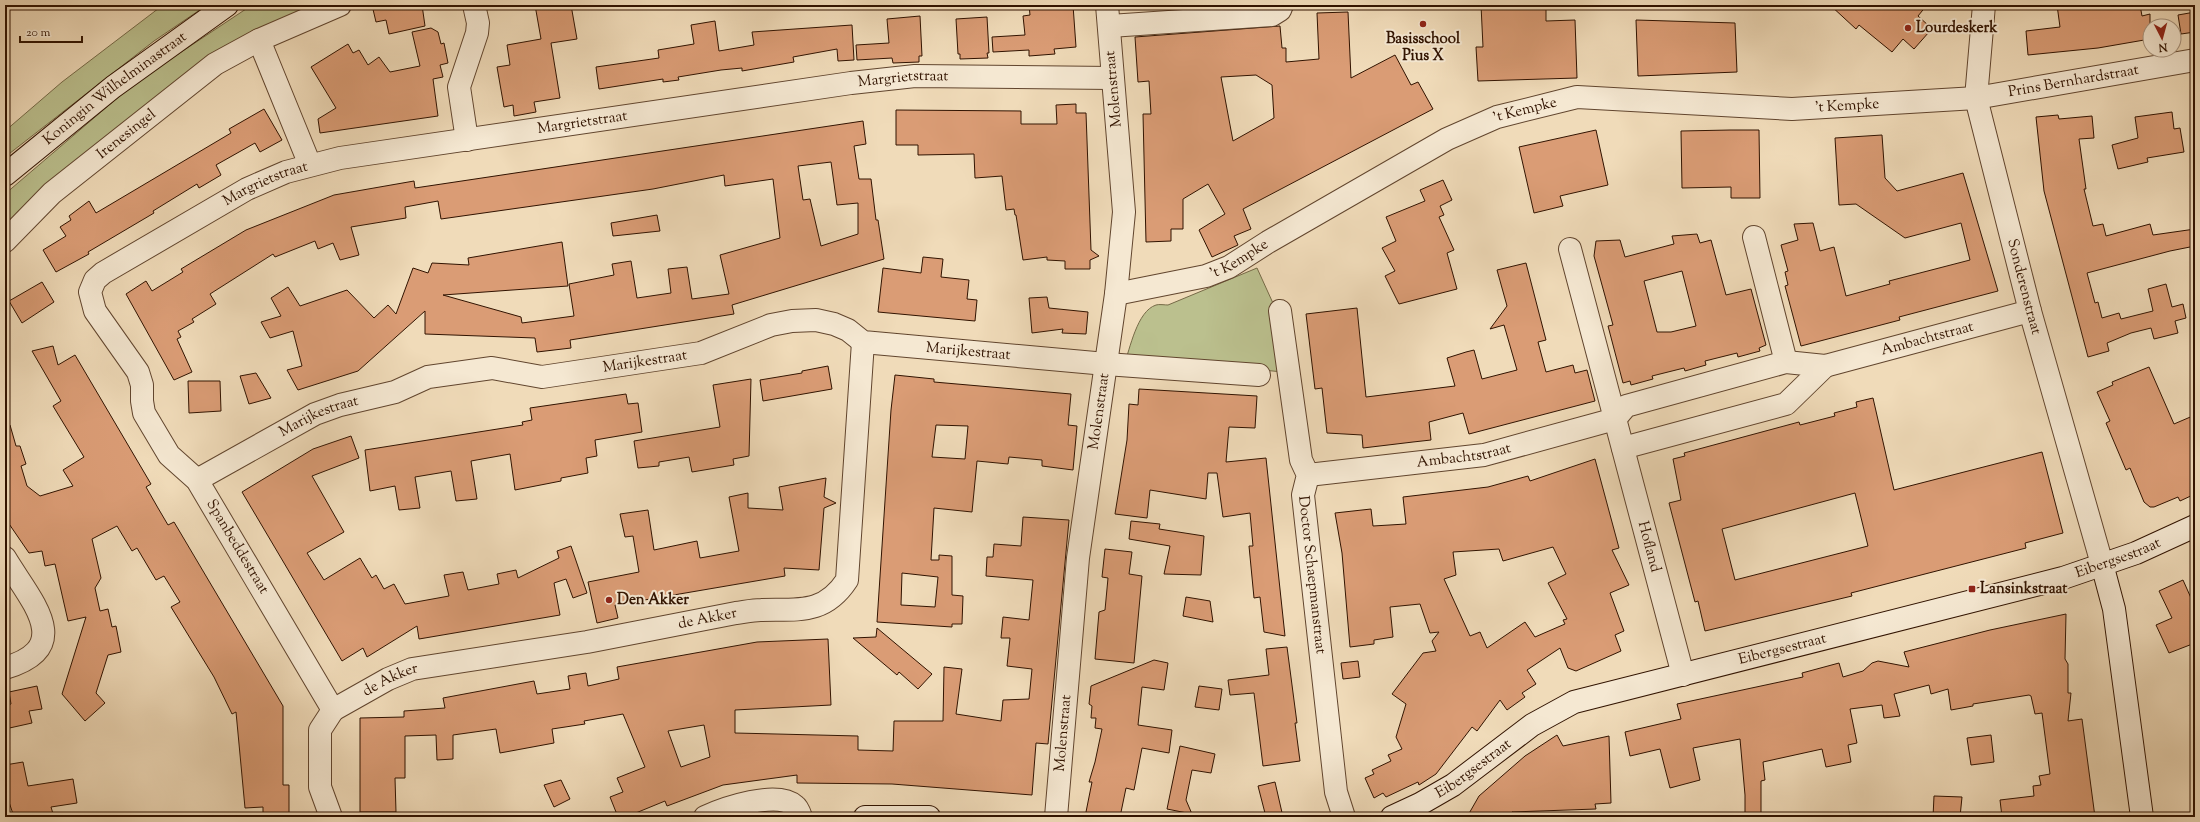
<svg xmlns="http://www.w3.org/2000/svg" width="2200" height="822" font-family="'Sorts Mill Goudy',serif">
  <style>
    .green { fill: #bbc08e; stroke: #766a47 }
    .building { fill: #da9c75; stroke: #311300; fill-rule: evenodd }
    .lines { fill: none; stroke-linecap: round; stroke-linejoin: round }
    .street-casing { stroke: #61452e; stroke-width: 24 }
    .secondary-casing { stroke: #311300; stroke-width: 24 }
    .street { stroke: #f5e8d2; stroke-width: 22 }
    .secondary { stroke: #f5e8d2; stroke-width: 22 }
    .poi-dot { fill: #8f2418; stroke: #f5e8d2; stroke-width: 1.5 }
    .labels { text-anchor: middle; dominant-baseline: central; stroke-width: 4; stroke-linejoin: round; paint-order: stroke }
    .poi-label { font-size: 15px; font-weight: bold; fill: #311300; stroke: #f5e8d2; text-anchor: start }
    .street-label { font-size: 15px; fill: #311300; stroke: #f5e8d2 }
  </style>
  <rect width="100%" height="100%" fill="#f0dbb9"/>
  <filter id="stains"><feTurbulence type="fractalNoise" baseFrequency=".005" numOctaves="4"/><feColorMatrix values="0 0 0 0 .2 0 0 0 0 .09 0 0 0 0 .02 0 0 0 .5 -.17"/></filter>
  <radialGradient id="worn" r=".72"><stop offset=".6" stop-color="#630" stop-opacity="0"/><stop offset="1" stop-color="#630" stop-opacity=".3"/></radialGradient>
  <g class="green">
    <polygon points="163,5 207,5 154,41 5,157 5,131 62,82"/>
    <polygon points="252,5 325,5 302,14 5,229 5,194 136,82"/>
    <path d="M1257,268L1277,312L1283,372L1252,369L1124,365C1130,349 1137,311 1156,305C1159,304 1165,305 1168,305Z"/>
  </g>
  <g class="building">
    <polygon points="372,5 422,5 425,26 389,34 386,20 376,22"/>
    <polygon points="535,5 571,5 577,39 551,43 560,98 534,102 536,112 514,116 513,105 504,107 497,67 510,65 507,45 541,39"/>
    <polygon points="1029,5 1073,5 1076,47 1054,49 1055,54 1029,56 1029,50 993,52 992,37 1025,35 1023,16 1030,15"/>
    <polygon points="1481,5 1546,5 1546,21 1575,20 1577,78 1478,81 1476,47 1483,47"/>
    <polygon points="1830,5 1927,5 1918,16 1929,26 1929,32 1914,49 1903,39 1892,52 1859,25 1856,29"/>
    <polygon points="2057,5 2077,5 2077,7 2113,5 2114,8 2140,5 2142,16 2150,14 2150,39 2098,48 2028,55 2026,31 2060,27"/>
    <path d="M1348,12L1351,78L1395,55L1411,85L1418,82L1433,109L1243,209L1251,229L1234,236L1238,245L1212,257L1199,230L1225,214L1208,184L1183,199V229H1171V241L1146,242L1143,114H1151L1149,81L1138,82L1135,37L1280,26L1282,48H1286V62L1319,59L1317,13ZM1256,75L1272,85L1274,118L1233,141L1221,77Z"/>
    <polygon points="2195,12 2195,32 2181,34 2178,15"/>
    <polygon points="920,16 922,56 919,56 919,62 893,63 892,58 857,60 856,45 889,43 887,19"/>
    <polygon points="987,17 989,53 987,53 988,58 960,59 960,54 958,54 956,19"/>
    <polygon points="1636,20 1735,23 1737,72 1638,76"/>
    <polygon points="715,21 719,51 754,45 752,32 852,25 854,60 838,61 837,49 793,57 794,62 742,71 742,68 721,70 678,77 679,80 663,82 663,79 599,89 596,67 659,58 658,50 694,44 691,25"/>
    <polygon points="431,28 438,32 441,44 444,43 448,63 440,65 443,77 433,79 438,116 320,133 318,119 336,108 311,67 348,44 353,53 359,50 368,65 379,57 390,72 420,66 412,32"/>
    <polygon points="1076,104 1076,113 1086,113 1091,250 1099,256 1090,260 1090,269 1065,269 1065,261 1047,260 1047,257 1023,260 1016,215 1015,215 1014,209 1006,210 1002,176 975,178 974,154 918,155 918,145 896,145 896,110 1021,111 1021,124 1057,124 1056,105"/>
    <polygon points="264,109 282,140 260,152 255,143 216,165 221,175 199,188 197,184 153,211 154,213 88,252 89,254 56,272 43,250 66,236 60,227 71,220 69,216 89,201 96,213 231,133 229,129"/>
    <polygon points="2172,112 2174,129 2180,128 2184,152 2147,158 2148,162 2118,169 2112,145 2138,138 2135,117"/>
    <polygon points="2058,115 2059,119 2092,116 2094,138 2079,139 2086,189 2084,189 2093,226 2103,224 2106,236 2150,224 2153,235 2195,229 2195,246 2170,251 2087,273 2095,303 2098,302 2102,318 2119,313 2121,319 2153,311 2148,289 2166,284 2172,307 2183,304 2186,318 2175,321 2178,333 2154,339 2151,328 2131,333 2107,343 2109,351 2088,357 2044,191 2036,117"/>
    <path d="M863,121L866,144L854,146L859,179H871L876,220H878L884,259L732,305L734,314L570,340L571,348L537,352L535,338L425,334V311L358,371L298,390L287,370L302,366L293,331L270,338L261,322L281,316L271,298L288,287L300,306L347,290L374,318L388,305L396,314L413,268L428,273L432,263L469,265L468,258L562,242L568,286L443,295L521,317L522,323L574,316L569,284L614,275L612,264L631,261L637,298L671,293L668,269L687,267L692,299L729,294L720,255L780,238L773,179L725,186L724,175L653,189L441,219L438,201L405,207L406,218L351,227L359,255L340,260L333,243L318,249L315,241L275,257L273,254L210,294L216,304L192,319L194,322L178,331L181,337L177,339L192,372L174,380L126,294L146,281L152,291L183,272L181,269L246,230L334,195L414,181L415,188ZM831,162L837,205L858,203V234L821,246L810,199L803,200L798,166Z"/>
    <polygon points="1596,130 1608,185 1560,196 1563,206 1534,213 1519,147"/>
    <polygon points="1730,130 1759,130 1760,198 1731,198 1731,187 1682,188 1681,131"/>
    <polygon points="1882,135 1885,178 1897,191 1963,173 1998,291 1899,317 1900,320 1801,346 1785,286 1788,285 1785,272 1788,271 1781,245 1798,240 1794,224 1813,223 1820,251 1834,247 1846,296 1890,284 1889,281 1970,260 1961,223 1905,238 1856,204 1839,205 1835,138"/>
    <polygon points="1443,180 1452,200 1440,206 1444,215 1439,217 1454,250 1447,253 1457,289 1399,304 1385,276 1395,271 1382,248 1396,241 1386,217 1425,201 1420,190"/>
    <polygon points="657,215 660,231 613,236 611,223"/>
    <path d="M1697,234L1700,243L1711,240L1726,295L1751,289L1766,345L1759,348L1760,351L1738,357L1737,353L1705,361L1706,365L1685,371L1684,368L1652,376L1653,379L1631,385L1630,381L1623,383L1608,326L1613,325L1594,256L1596,241L1620,240L1625,257L1674,244L1672,236ZM1682,271L1696,326L1671,332H1657L1644,281Z"/>
    <polygon points="923,257 943,259 941,277 969,280 967,299 977,300 975,321 878,312 883,268 921,273"/>
    <polygon points="1526,263 1546,340 1538,342 1546,372 1573,365 1575,373 1587,370 1595,401 1469,434 1463,413 1429,422 1431,440 1413,442 1363,448 1362,435 1327,433 1322,388 1315,389 1306,314 1357,308 1366,397 1455,386 1447,358 1466,352 1474,350 1482,379 1517,370 1504,325 1490,329 1507,306 1497,270"/>
    <polygon points="42,282 54,302 22,323 9,301"/>
    <polygon points="1047,297 1049,308 1088,312 1086,334 1062,333 1063,329 1032,333 1029,298"/>
    <polygon points="53,346 58,365 75,355 151,484 146,487 158,508 168,525 174,522 283,706 283,785 289,785 289,817 270,817 270,814 263,814 263,807 245,808 236,712 232,714 214,677 171,607 180,602 164,576 156,580 137,548 132,551 117,526 92,539 101,578 95,588 100,611 108,609 112,627 116,626 121,652 108,655 96,693 105,703 85,721 62,694 86,617 68,621 55,564 45,566 42,551 29,553 5,518 5,425 10,425 16,446 20,446 26,464 21,466 27,486 40,496 73,486 63,470 84,457 53,406 61,401 32,351"/>
    <polygon points="828,366 832,389 763,401 760,380 802,373 802,371"/>
    <polygon points="2149,367 2174,424 2195,415 2195,494 2180,501 2178,497 2154,507 2150,507 2144,502 2130,468 2126,470 2106,423 2110,421 2097,392 2113,385 2112,382"/>
    <polygon points="256,373 271,398 249,404 240,376"/>
    <path d="M895,375L934,379V382L1071,394L1068,425L1077,426L1073,470L1042,466V460L1009,457L1008,464L977,461L972,512L934,508L931,560H939V555L952,556V595L963,596L962,624H952V627L877,622L891,410ZM936,425L968,426L965,459L932,457ZM902,573L938,577L935,607L901,605Z"/>
    <polygon points="751,379 749,456 733,459 734,465 692,472 689,457 659,462 659,466 638,468 634,441 720,427 713,385"/>
    <polygon points="188,381 220,381 221,411 189,413"/>
    <polygon points="1139,389 1257,396 1255,428 1229,427 1226,462 1266,458 1285,636 1264,632 1260,597 1254,598 1249,546 1253,546 1250,513 1223,517 1217,473 1208,473 1206,499 1150,490 1147,518 1115,514 1127,440 1129,404 1138,405"/>
    <polygon points="626,394 628,404 638,403 642,432 595,440 597,456 586,458 588,473 561,478 561,481 515,490 510,454 471,461 477,499 456,501 451,471 415,477 420,508 399,510 395,486 370,491 365,450 523,425 522,422 532,420 530,408"/>
    <path d="M1873,398L1894,490L2042,452L2063,533L2025,543L2026,548L1851,593L1852,596L1705,631L1698,601L1695,602L1669,503L1681,500L1673,459L1685,456L1684,453L1799,422L1800,425L1835,416L1834,413L1857,407L1856,402ZM1855,493L1868,546L1735,580L1722,529Z"/>
    <polygon points="351,436 359,458 312,476 344,532 307,553 324,580 360,558 372,578 376,575 384,589 394,584 405,604 449,596 444,575 463,572 468,590 499,584 497,574 516,570 518,578 559,558 557,551 571,546 587,593 573,598 566,579 554,583 560,615 419,639 417,626 367,657 363,648 342,661 242,492 313,449"/>
    <path d="M1595,459L1619,548L1612,550L1629,585L1610,593L1624,631L1615,635L1621,651L1576,671L1568,668L1560,648L1527,670L1536,684L1522,693L1525,697L1507,710L1500,700L1477,731L1472,727L1436,774L1419,785L1418,782L1386,797L1383,793L1374,798L1365,778L1374,774L1372,770L1391,761L1388,755L1402,749L1396,737L1406,704L1392,694L1423,653L1436,651L1432,641L1439,632L1430,633L1420,604L1390,607L1393,637L1374,640V644L1350,647L1342,553L1335,513L1371,509L1373,526L1406,524L1403,497L1488,487L1528,476L1530,481ZM1553,547L1566,574L1548,583L1567,619L1563,620L1565,624L1535,637L1525,622L1487,648L1480,632L1470,636L1444,579L1456,575L1453,552L1499,549L1503,561Z"/>
    <polygon points="826,478 824,497 836,503 824,508 819,570 784,568 785,576 615,605 618,618 597,623 588,582 639,572 633,536 625,537 620,514 648,510 654,550 697,541 700,558 739,551 729,497 748,493 748,508 783,510 779,487"/>
    <path d="M1023,517L1069,520L1048,744L1036,743L1032,795L892,784L797,783V775L723,785L667,806L665,801L626,817H618L610,797L623,792L617,778L645,767L623,714L584,721L585,724L552,729L554,743L500,753L496,729L453,735V759L437,760L436,735L405,736V778H395L396,812H360V718L404,717V711L445,708L443,698L534,681L537,694L570,689L568,676L586,673L588,686L619,679L617,667L757,642L828,639L831,705L735,710V733L858,736V750L893,751L894,721H943L944,667L962,669L956,714L1001,721L1003,700L1029,699L1032,669L1007,666L1010,638H1001L1003,617L1029,620L1033,580L986,576L987,557H993L994,544L1021,546ZM704,725L710,757L681,767L668,731Z"/>
    <polygon points="1131,521 1160,524 1159,529 1204,536 1201,575 1164,574 1170,546 1129,539"/>
    <polygon points="1105,549 1132,552 1129,574 1142,576 1134,663 1095,659 1099,612 1105,610 1108,578 1102,577"/>
    <polygon points="2183,580 2195,607 2195,643 2169,653 2156,625 2172,618 2159,591"/>
    <polygon points="1186,597 1210,601 1213,622 1183,616"/>
    <polygon points="2066,614 2065,659 2068,664 2068,693 2071,693 2068,721 2082,719 2095,817 2002,817 2000,800 2034,796 2033,786 2041,785 2039,776 2050,774 2042,713 2035,714 2031,696 2029,695 1973,704 1973,706 1951,710 1948,689 1931,694 1929,685 1894,694 1900,716 1884,718 1882,705 1850,709 1857,743 1848,745 1851,762 1826,767 1822,749 1763,762 1765,780 1761,781 1761,817 1745,817 1745,795 1740,739 1693,748 1700,780 1670,788 1660,749 1630,756 1625,732 1681,719 1677,704 1803,677 1802,673 1839,663 1843,677 1863,671 1872,663 1878,661 1909,667 1904,652 1990,630"/>
    <polygon points="877,628 932,674 918,689 899,672 897,675 853,638 876,637"/>
    <polygon points="1287,647 1297,723 1295,723 1300,761 1263,766 1254,693 1230,695 1228,680 1269,675 1266,649"/>
    <polygon points="1154,660 1168,663 1164,690 1142,687 1138,725 1172,730 1169,753 1142,748 1134,790 1126,788 1120,817 1085,817 1092,782 1089,782 1095,762 1102,729 1095,728 1096,718 1091,718 1092,706 1089,704 1091,686"/>
    <polygon points="1358,661 1360,677 1343,679 1341,663"/>
    <polygon points="37,686 42,709 29,711 32,723 5,729 5,706 11,704 9,692"/>
    <polygon points="1199,686 1222,689 1219,710 1195,707"/>
    <polygon points="1557,735 1563,746 1609,736 1611,803 1595,804 1596,809 1512,812 1523,817 1467,817 1479,796 1525,756"/>
    <polygon points="1991,735 1994,762 1971,765 1967,738"/>
    <polygon points="1180,746 1215,754 1211,773 1192,770 1186,800 1192,814 1167,809"/>
    <polygon points="23,762 28,786 73,779 77,803 51,807 54,817 14,817 5,790 5,765"/>
    <polygon points="561,780 570,799 554,807 544,785"/>
    <polygon points="1275,782 1283,817 1266,817 1258,786"/>
    <polygon points="1934,796 1962,797 1960,817 1933,817"/>
  </g>
  <g class="lines">
    <defs>
      <g id="street">
        <path id="s1" d="M1984,5L1976,98L2030,311L2102,564"/>
        <polyline points="1110,26 1272,15 1280,10 1282,5"/>
        <polyline points="259,40 310,165"/>
        <polyline points="467,140 459,87 477,33 478,23 474,5"/>
        <polyline points="1754,237 1786,362"/>
        <path id="s2" d="M5,241L52,193L215,64L259,40L340,5"/>
        <path id="s3" d="M1570,249L1683,675"/>
        <path id="s4" d="M1116,294L1206,276L1229,267L1268,242L1447,139L1497,117L1577,97L1792,109L1976,98L2195,60"/>
        <path id="s5" d="M1280,311L1301,460L1308,475L1303,495L1336,792L1344,817"/>
        <polyline points="1623,448 1786,404 1825,366"/>
        <path id="s6" d="M1308,475L1484,455L1615,419L1626,406L1786,362L1825,366L2030,311"/>
        <path id="s7" d="M197,480L315,414L340,405L395,392L428,377L492,368L542,377L701,353L771,325L792,321L816,320L834,324L848,330L863,342L1106,364L1259,375"/>
        <path d="M5,558C30,600 77,647 5,668"/>
        <path id="s8" d="M333,710L388,679L412,669L587,642L736,613C744,612 753,610 761,610C798,609 824,615 847,580L863,342"/>
        <path id="s9" d="M331,817L320,787V730L333,710L197,480L169,455L144,413L142,401V385L138,372L95,311L90,292L95,280L103,273L247,189L286,172L340,158L851,83L915,76L1112,78"/>
        <path d="M705,817C725,808 777,790 795,806C798,808 800,814 801,817"/>
        <path id="s10" d="M1056,817L1078,558L1116,294L1124,212L1107,5"/>
      </g>
      <g id="secondary">
        <path id="s11" d="M5,175L113,87L227,5"/>
        <polyline points="2102,564 2114,609 2142,817"/>
        <polyline points="865,817 929,817"/>
        <path id="s12" d="M1392,817L1420,804L1453,785L1532,725L1574,702L2063,578L2136,553L2195,526"/>
      </g>
    </defs>
    <use href="#street" class="street-casing"/>
    <use href="#secondary" class="secondary-casing"/>
    <use href="#street" class="street"/>
    <use href="#secondary" class="secondary"/>
  </g>
  <g class="poi-dot">
    <circle cx="1423" cy="24" r="4"/>
    <circle cx="1908" cy="28" r="4"/>
    <rect x="1968" y="585" width="8" height="8" rx="2"/>
    <circle cx="609" cy="600" r="4"/>
  </g>
  <g class="labels">
    <g class="poi-label">
      <text x="1916" y="28">Lourdeskerk</text>
      <text x="1423" y="39" text-anchor="middle">Basisschool<tspan x="1423" dy="17">Pius X</tspan></text>
      <text x="1980" y="589">Lansinkstraat</text>
      <text x="617" y="600">Den Akker</text>
    </g>
    <g class="street-label">
      <text stroke="none"><textPath href="#s9" startOffset="1460">Margrietstraat</textPath></text>
      <text stroke="none"><textPath href="#s4" startOffset="1005">Prins Bernhardstraat</textPath></text>
      <text stroke="none"><textPath href="#s11" startOffset="140">Koningin Wilhelminastraat</textPath></text>
      <text transform="translate(1114 89) rotate(-95)">Molenstraat</text>
      <text stroke="none"><textPath href="#s4" startOffset="777">'t Kempke</textPath></text>
      <text stroke="none"><textPath href="#s4" startOffset="453">'t Kempke</textPath></text>
      <text stroke="none"><textPath href="#s9" startOffset="1136">Margrietstraat</textPath></text>
      <text stroke="none"><textPath href="#s2" startOffset="162">Irenesingel</textPath></text>
      <text stroke="none"><textPath href="#s9" startOffset="812">Margrietstraat</textPath></text>
      <text stroke="none"><textPath href="#s4" startOffset="129">'t Kempke</textPath></text>
      <text stroke="none"><textPath href="#s1" startOffset="288">Sonderenstraat</textPath></text>
      <text stroke="none"><textPath href="#s6" startOffset="641">Ambachtstraat</textPath></text>
      <text stroke="none"><textPath href="#s7" startOffset="810">Marijkestraat</textPath></text>
      <text stroke="none"><textPath href="#s7" startOffset="474">Marijkestraat</textPath></text>
      <text stroke="none"><textPath href="#s10" startOffset="408">Molenstraat</textPath></text>
      <text stroke="none"><textPath href="#s7" startOffset="138">Marijkestraat</textPath></text>
      <text stroke="none"><textPath href="#s6" startOffset="157">Ambachtstraat</textPath></text>
      <text transform="translate(237 547) rotate(59)">Spanbeddestraat</text>
      <text stroke="none"><textPath href="#s3" startOffset="308">Hofland</textPath></text>
      <text stroke="none"><textPath href="#s12" startOffset="779">Eibergsestraat</textPath></text>
      <text stroke="none"><textPath href="#s5" startOffset="268">Doctor Schaepmanstraat</textPath></text>
      <text stroke="none"><textPath href="#s8" startOffset="389">de Akker</textPath></text>
      <text stroke="none"><textPath href="#s12" startOffset="431">Eibergsestraat</textPath></text>
      <text stroke="none"><textPath href="#s8" startOffset="65">de Akker</textPath></text>
      <text stroke="none"><textPath href="#s10" startOffset="84">Molenstraat</textPath></text>
      <text stroke="none"><textPath href="#s12" startOffset="95">Eibergsestraat</textPath></text>
    </g>
  </g>
  <rect width="2200" height="822" fill="none" stroke="#f0dbb9" stroke-width="20"/>
  <rect x="6" y="6" width="2188" height="810" fill="none" stroke="#311300" stroke-width="2"/>
  <rect x="10" y="10" width="2180" height="802" fill="none" stroke="#311300"/>
  <g transform="translate(2162 38) rotate(174)"><circle r="19" fill="#f5e8d2" stroke="#a7937e"/>
  <path d="M0-3L7 15L0 10L-7 15Z" fill="#8f2418"/>
  <text y="-6" font-size="11" font-weight="bold" text-anchor="middle" fill="#311300">N</text>
  </g>
  <path d="M20 36v6h62v-6" fill="none" stroke="#311300" stroke-width="2"/>
  <text x="26" y="36" font-size="12" fill="#311300" stroke="#f5e8d2" stroke-width="3" paint-order="stroke">20 m</text>
  <rect width="100%" height="100%" filter="url(#stains)"/>
  <rect width="100%" height="100%" fill="url(#worn)"/>
</svg>
